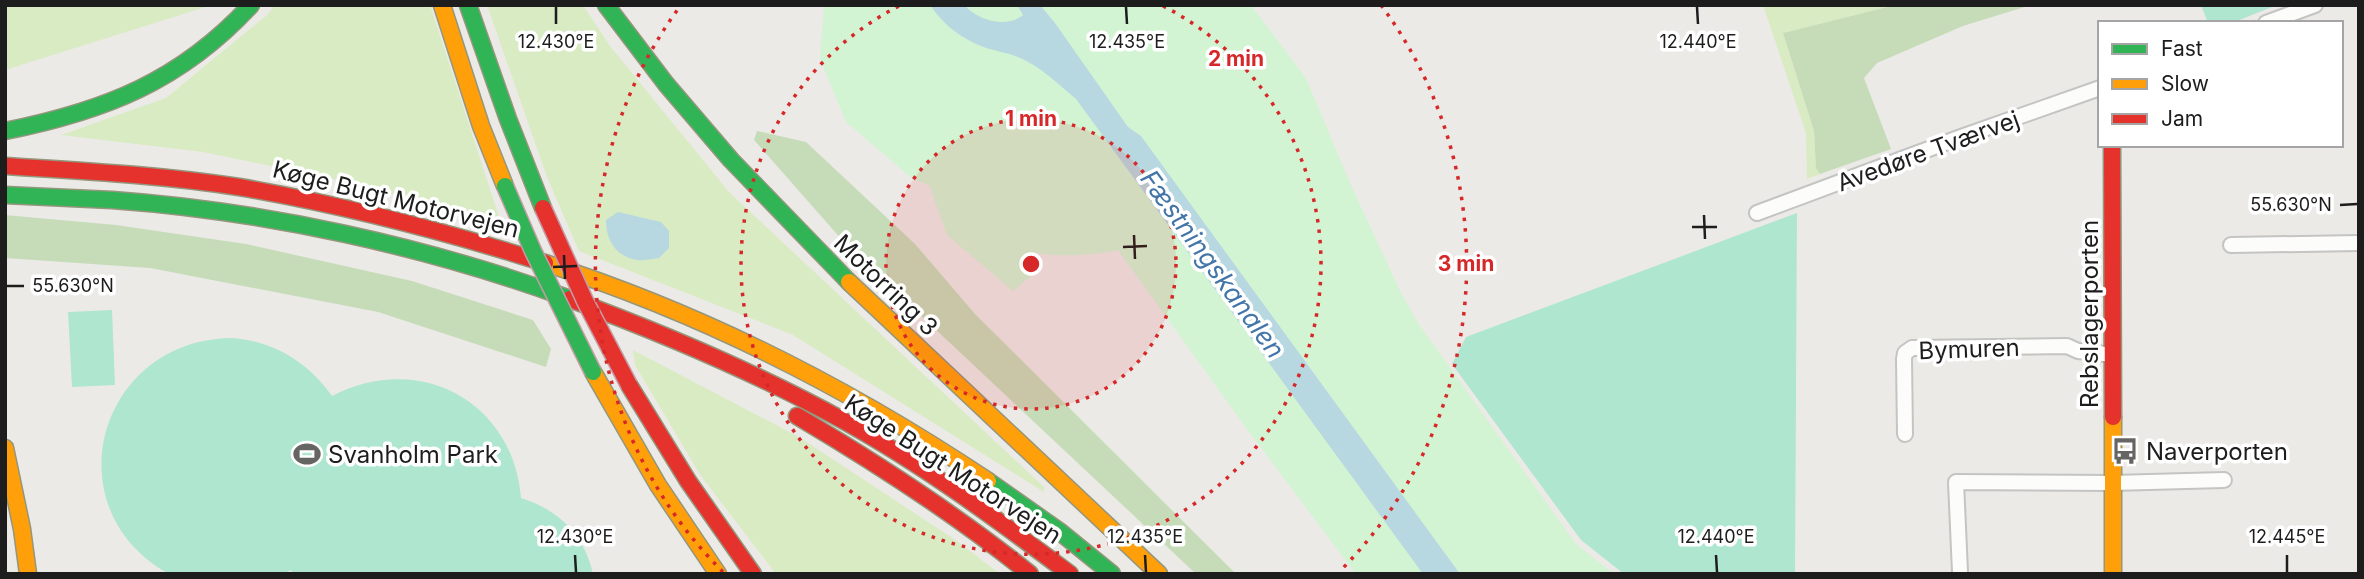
<svg xmlns="http://www.w3.org/2000/svg" width="2364" height="579" font-family="Inter,sans-serif">
  <style>
    .grass { fill: #d8ebc3 }
    .forest { fill: #c6dcb9 }
    .park { fill: #d2f4d3 }
    .pitch { fill: #afe6cf }
    .water { fill: #b8d8e1 }
    .lines { fill: none; stroke-linecap: round; stroke-linejoin: round }
    .street-casing { stroke: #c4c4c2; stroke-width: 18 }
    .fast-casing { stroke: #94967d; stroke-width: 19 }
    .slow-casing { stroke: #94967d; stroke-width: 19 }
    .jam-casing { stroke: #94967d; stroke-width: 19 }
    .street { stroke: #fcfcfb; stroke-width: 14 }
    .fast { stroke: #30b455; stroke-width: 16 }
    .slow { stroke: #ff9f0a; stroke-width: 16 }
    .jam { stroke: #e5322d; stroke-width: 16 }
    .fast-bridge-casing { stroke: #c39ca7; stroke-width: 19; stroke-linecap: butt }
    .jam-bridge-casing { stroke: #c39ca7; stroke-width: 19; stroke-linecap: butt }
    .fast-bridge { stroke: #30b455; stroke-width: 16 }
    .jam-bridge { stroke: #e5322d; stroke-width: 16 }
    .ticks { fill: none; stroke: #1d1d1d; stroke-width: 2.5 }
    .ring { fill: none; stroke: #d62828; stroke-width: 3.5; stroke-dasharray: 3.5 7 }
    .labels { text-anchor: middle; dominant-baseline: central; stroke-width: 7; stroke-linejoin: round; paint-order: stroke }
    .street-label { font-size: 24px; fill: #1d1d1d; stroke: #fff }
    .poi-label { font-size: 24px; fill: #1d1d1d; stroke: #fff; text-anchor: start }
    .water-label { font-size: 26px; font-style: italic; fill: #4375a9; stroke: #fff }
    .ticks-label { font-size: 18px; text-anchor: middle; fill: #1d1d1d; stroke: #fff; stroke-width: 7; stroke-linejoin: round; paint-order: stroke }
    .centre { fill: #d62828; stroke: #fff; stroke-width: 3.5 }
    .ring-label { font-size: 21px; text-anchor: middle; font-weight: bold; fill: #d62828; stroke: #fff; stroke-width: 7; stroke-linejoin: round; paint-order: stroke }
  </style>
  <rect width="100%" height="100%" fill="#eceae6"/>
  <g class="grass">
    <polygon points="5,5 212,5 5,70"/>
    <polygon points="275,5 430,5 502,226 476,217 344,181 203,152 61,135 166,98 267,15"/>
    <polygon points="487,5 583,5 610,46 729,192 1044,487 1044,492 793,335 579,251 547,177"/>
    <polygon points="1763,5 1895,5 1783,33 1814,131 1816,167 1820,174 1807,179 1806,133"/>
    <polygon points="633,350 799,437 957,541 1000,574 776,574 701,476 635,365"/>
  </g>
  <g class="forest">
    <polygon points="1895,5 2031,5 1963,26 1877,63 1864,78 1891,149 1820,174 1816,168 1814,131 1783,33"/>
    <polygon points="757,131 806,142 915,244 975,314 1236,574 1196,574 850,249 754,140"/>
    <polygon points="5,215 116,225 246,244 412,281 533,320 551,349 546,367 378,312 150,268 5,258"/>
  </g>
  <path class="park" d="M824,5H1251L1306,78L1350,183L1400,291L1418,323L1576,544L1614,574H1356L1244,425L1118,250C1087,256 1059,257 1028,252L1031,276L1013,291L947,235L929,185L913,179L846,122L820,59Z"/>
  <g class="pitch">
    <polygon points="2201,5 2277,5 2232,23 2208,23"/>
    <polygon points="1797,213 1795,574 1624,574 1581,540 1452,364 1466,337"/>
    <polygon points="112,310 115,385 72,387 68,312"/>
    <path d="M231,338C273,341 307,361 332,396C418,351 513,400 521,498C558,509 585,536 593,574H293L291,570L284,574H169C51,509 98,340 231,338Z"/>
  </g>
  <g class="water">
    <path d="M930,5H964C978,20 1006,29 1023,15L1017,5H1040L1055,23L1128,127L1141,136L1460,574H1423L1076,99C1058,84 1040,66 1018,57C1008,53 996,51 986,48C962,39 944,26 930,5Z"/>
    <path d="M618,212L661,222L669,231V248L659,258C652,259 643,261 637,260C615,256 606,240 606,220Z"/>
  </g>
  <g class="lines">
    <defs>
      <g id="street">
        <polyline points="2266,23 2315,5"/>
        <polyline points="1757,213 1961,137 2100,88"/>
        <polyline points="2231,245 2359,243"/>
        <polyline points="1905,434 1904,359 1905,353 1912,348 2067,346 2078,351 2113,355"/>
        <polyline points="1960,572 1956,482 2112,483 2224,480"/>
      </g>
      <g id="fast">
        <polyline points="468,5 508,119 543,208"/>
        <polyline points="606,5 666,84 731,160 849,282"/>
        <path d="M5,131C105,111 181,81 251,5"/>
        <path d="M5,195C41,197 76,198 112,200C265,211 426,246 570,299"/>
        <polyline points="988,481 1059,531 1112,574"/>
      </g>
      <g id="slow">
        <polyline points="442,5 481,126 505,186"/>
        <path d="M545,263C701,313 852,390 988,481"/>
        <polyline points="849,282 1159,574"/>
        <polyline points="593,372 658,485 718,574"/>
        <polyline points="2113,417 2113,574"/>
        <polyline points="5,448 22,529 28,574"/>
      </g>
      <g id="jam">
        <polyline points="2112,145 2113,417"/>
        <path d="M5,166C83,171 162,175 239,187C343,205 444,231 545,263"/>
        <path d="M570,299C665,334 757,373 846,422C925,466 998,520 1070,574"/>
        <polyline points="629,385 688,481 753,574"/>
        <path d="M797,416C878,464 957,515 1030,574"/>
      </g>
    </defs>
    <use href="#street" class="street-casing"/>
    <use href="#fast" class="fast-casing"/>
    <use href="#slow" class="slow-casing"/>
    <use href="#jam" class="jam-casing"/>
    <use href="#street" class="street"/>
    <use href="#fast" class="fast"/>
    <use href="#slow" class="slow"/>
    <use href="#jam" class="jam"/>
    <defs>
      <polyline id="fast-bridge" points="505,186 533,251 593,372"/>
      <polyline id="jam-bridge" points="543,208 585,301 629,385"/>
    </defs>
    <use href="#fast-bridge" class="fast-bridge-casing"/>
    <use href="#jam-bridge" class="jam-bridge-casing"/>
    <use href="#fast-bridge" class="fast-bridge"/>
    <use href="#jam-bridge" class="jam-bridge"/>
  </g>
  <path class="ticks" d="M556,7V24M1126,7L1127,24M1697,7L1698,24M2340,205L2357,204M1704,215L1705,239M1692,227H1717M1134,235L1135,259M1123,247L1147,246M564,255L565,279M553,267L577,266M7,286H24M575,555L576,572M1145,555L1146,572M1716,555L1717,572M2287,555V572"/>
  <circle cx="1031" cy="264" r="145" fill="#d62828" fill-opacity=".12"/>
  <g class="ring">
    <circle cx="1031" cy="264" r="145"/>
    <path d="M1163 6A290 290 0 1 1 899 6"/>
    <path d="M723 572A435 435 0 0 1 681 5M1381 5A435 435 0 0 1 1339 572"/>
  </g>
  <defs>
    <symbol id="bus-bare" viewBox="-9 -9 18 18"><path d="M-5-6H5V4H4V6H2V4H-2V6H-4V4H-5ZM-3.5-4V0h7V-4ZM-3.5 1.2v1.5H-2V1.2ZM2 1.2v1.5H3.5V1.2Z" fill="#656563" stroke="#fff" stroke-width="2.5" paint-order="stroke"/></symbol>
    <symbol id="stadium-bare" viewBox="-9 -9 18 18"><path d="M0-5a6.5 5 0 1 0 0 10a6.5 5 0 1 0 0-10ZM-3.5-1.8h7v3.6h-7Z" fill="#656563" stroke="#fff" stroke-width="2.5" paint-order="stroke"/></symbol>
  </defs>
  <g fill-rule="evenodd">
    <use href="#bus-bare" x="2106" y="432" width="38" height="38"/>
    <use href="#stadium-bare" x="288" y="435" width="38" height="38"/>
  </g>
  <g class="labels">
    <g class="street-label">
      <text transform="translate(1928 151) rotate(-20)">Avedøre Tværvej</text>
      <text transform="translate(396 199) rotate(14)">Køge Bugt Motorvejen</text>
      <text transform="translate(886 285) rotate(44)">Motorring 3</text>
      <text transform="translate(2089 314) rotate(-90)">Rebslagerporten</text>
      <text transform="translate(1969 349) rotate(-2)">Bymuren</text>
      <text transform="translate(953 469) rotate(33)">Køge Bugt Motorvejen</text>
    </g>
    <g class="poi-label">
      <text x="2146" y="451">Naverporten</text>
      <text x="328" y="454">Svanholm Park</text>
    </g>
    <g class="water-label">
      <text transform="translate(1213 264) rotate(54)">Fæstningskanalen</text>
    </g>
  </g>
  <g class="ticks-label">
    <text x="556" y="48">12.430°E</text>
    <text x="1127" y="48">12.435°E</text>
    <text x="1698" y="48">12.440°E</text>
    <text x="2291" y="211">55.630°N</text>
    <text x="73" y="292">55.630°N</text>
    <text x="575" y="543">12.430°E</text>
    <text x="1145" y="543">12.435°E</text>
    <text x="1716" y="543">12.440°E</text>
    <text x="2287" y="543">12.445°E</text>
  </g>
  <circle cx="1031" cy="264" r="10" class="centre"/>
  <g class="ring-label">
    <text x="1236" y="66">2 min</text>
    <text x="1031" y="126">1 min</text>
    <text x="1466" y="271">3 min</text>
  </g>
  <rect width="2364" height="579" fill="none" stroke="#1d1d1d" stroke-width="14"/>
  <rect x="2098" y="21" width="245" height="126" fill="#ffffff" stroke="#a5a5a5" stroke-width="2"/>
  <rect x="2112" y="44" width="35" height="10" fill="#30b455" stroke="#a5a5a5" stroke-width="2"/>
  <text x="2161" y="56" font-size="21" fill="#1d1d1d">Fast</text>
  <rect x="2112" y="79" width="35" height="10" fill="#ff9f0a" stroke="#a5a5a5" stroke-width="2"/>
  <text x="2161" y="91" font-size="21" fill="#1d1d1d">Slow</text>
  <rect x="2112" y="114" width="35" height="10" fill="#e5322d" stroke="#a5a5a5" stroke-width="2"/>
  <text x="2161" y="126" font-size="21" fill="#1d1d1d">Jam</text>
</svg>
